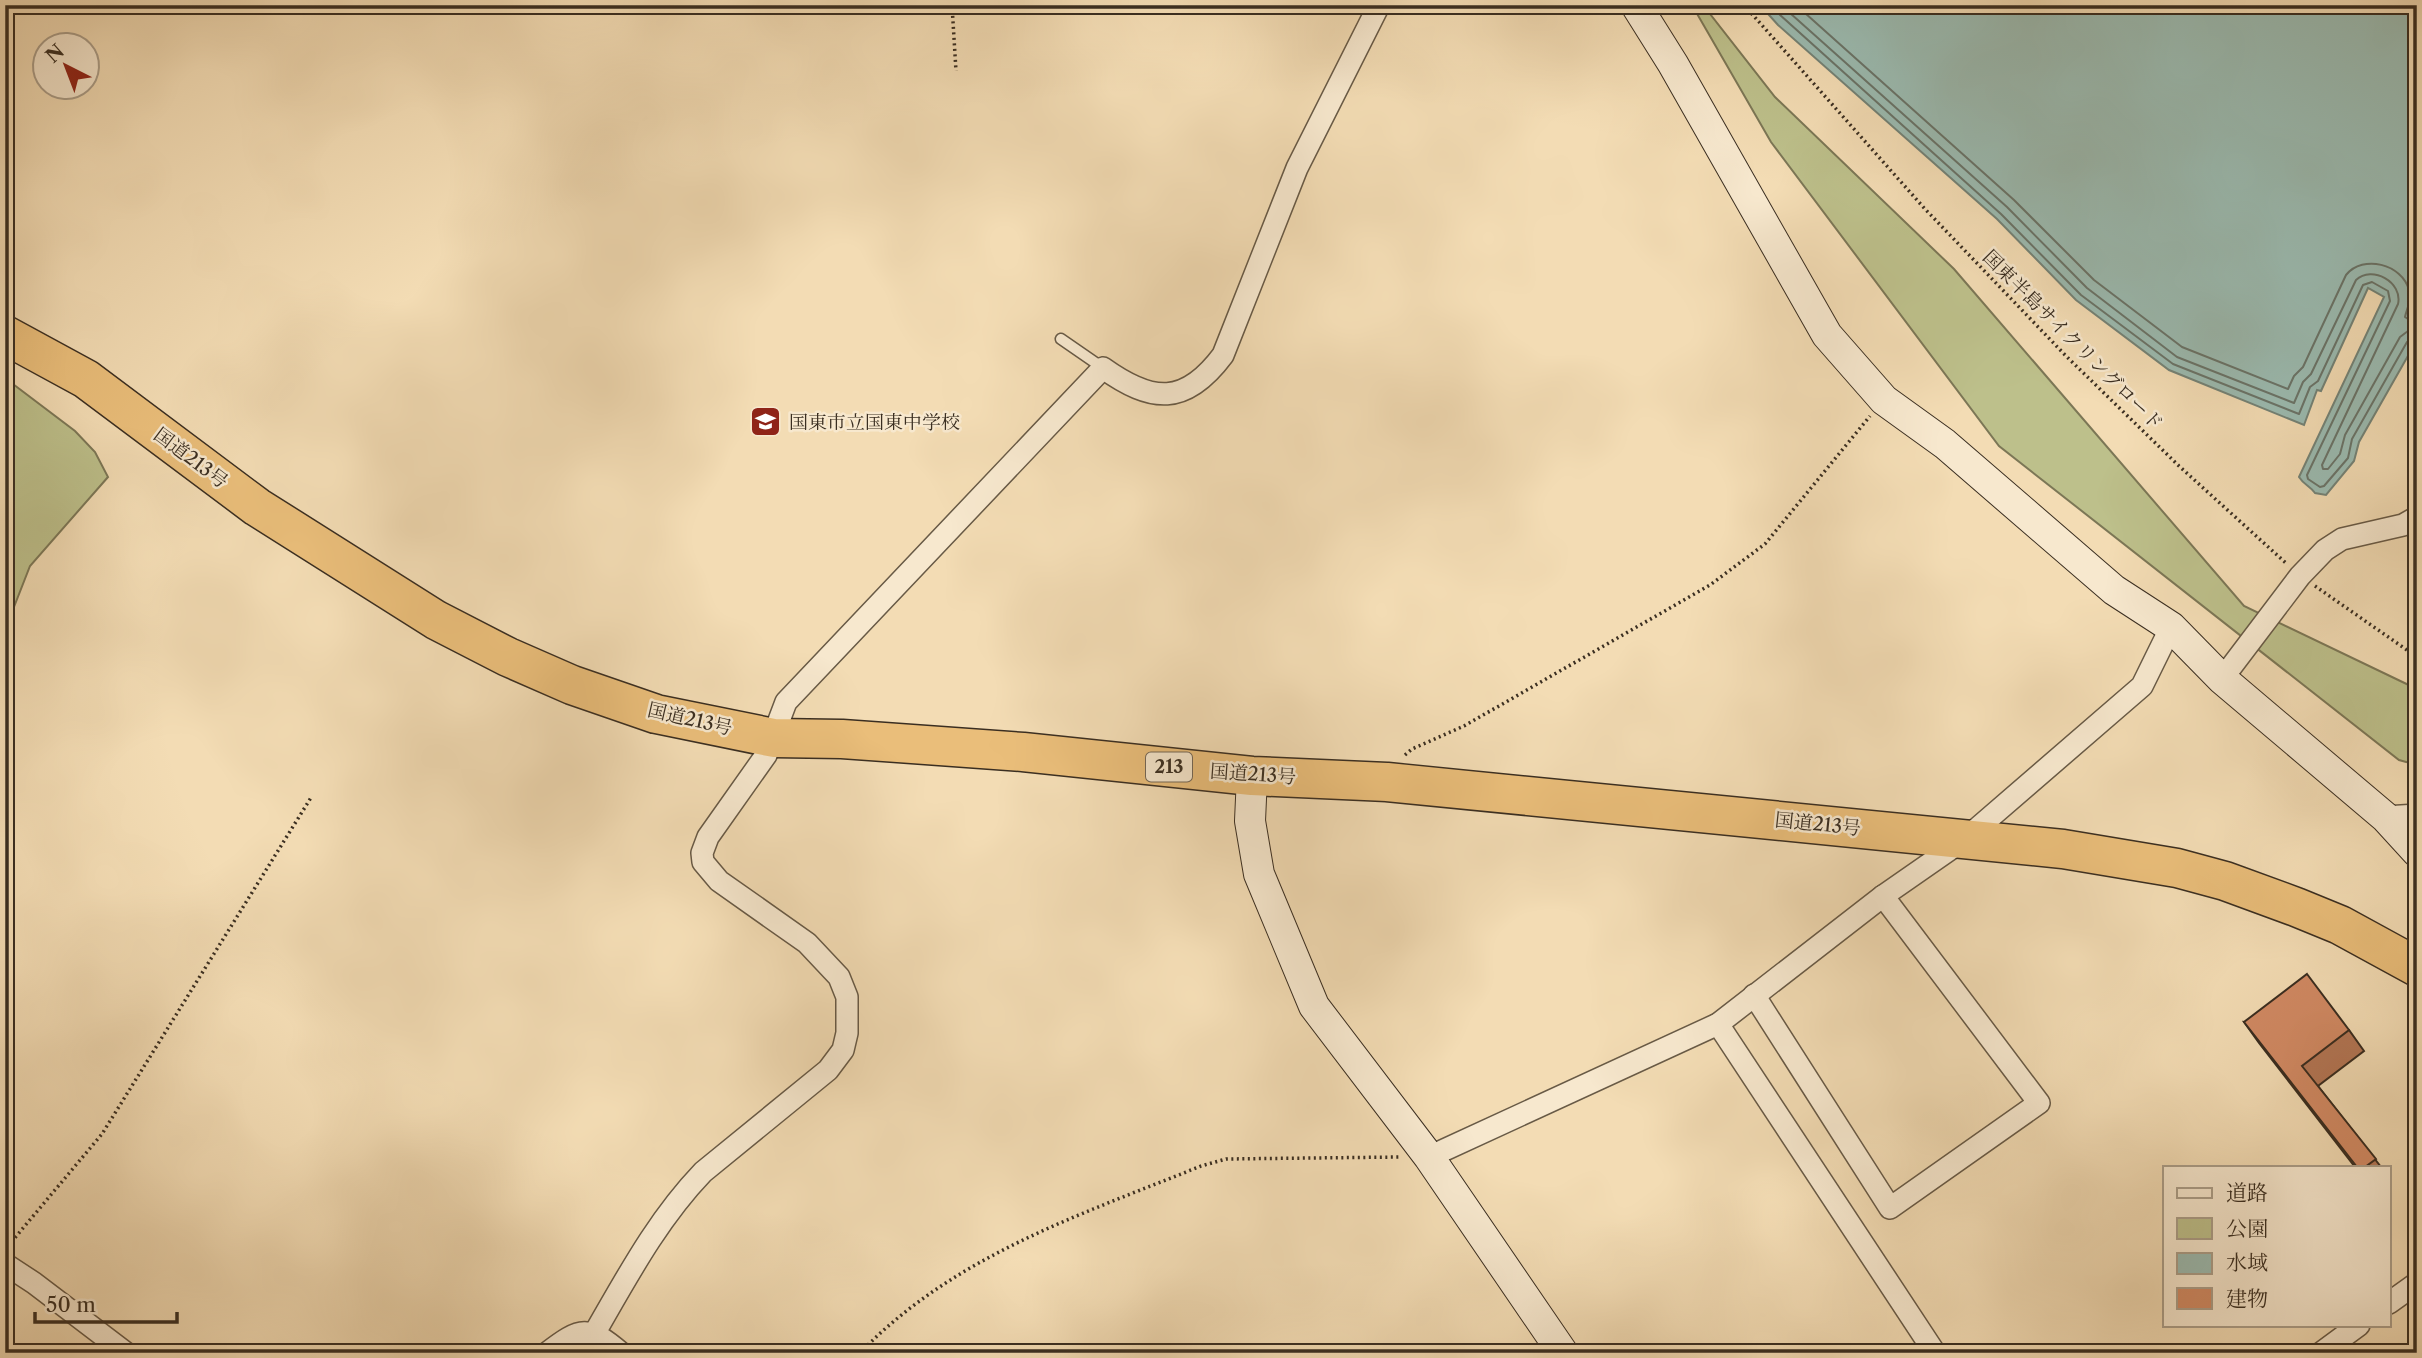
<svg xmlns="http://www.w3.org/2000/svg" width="2422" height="1358" font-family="'Libre Caslon Text','Noto Serif JP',serif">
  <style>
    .green { fill: #bdc08b; stroke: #7c7756; stroke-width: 2 }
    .water { fill: #9bbbb1; stroke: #748377; stroke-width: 2 }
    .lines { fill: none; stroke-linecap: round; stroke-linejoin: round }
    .shore { stroke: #6a7469; stroke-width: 2 }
    .lane-casing { stroke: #685a46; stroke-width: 13 }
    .street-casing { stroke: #685a46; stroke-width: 24 }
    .secondary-casing { stroke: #3a2e21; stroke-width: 32 }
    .highway-casing { stroke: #3a2e21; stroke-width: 41 }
    .path { stroke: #3a2e21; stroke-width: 3.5; stroke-dasharray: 2 3.5; stroke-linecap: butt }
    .lane { stroke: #f7e8ce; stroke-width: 10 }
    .street { stroke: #f7e8ce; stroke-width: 21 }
    .secondary { stroke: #f7e8ce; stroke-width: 30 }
    .highway { stroke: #eabe7a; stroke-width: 38 }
    .wall { fill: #b47756; stroke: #3a2e21; stroke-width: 2 }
    .building { fill: #d18a64; stroke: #3a2e21; stroke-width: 2 }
    .labels { text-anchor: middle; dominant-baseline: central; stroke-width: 5; stroke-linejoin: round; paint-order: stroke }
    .shield { fill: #f7e8ce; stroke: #736655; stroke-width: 2 }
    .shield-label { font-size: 18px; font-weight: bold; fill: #3a2e21 }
    .street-label { font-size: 19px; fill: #3a2e21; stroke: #f7e8ce }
    .poi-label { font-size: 19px; fill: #3a2e21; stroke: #f7e8ce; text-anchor: start }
  </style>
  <rect width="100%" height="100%" fill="#f3dcb4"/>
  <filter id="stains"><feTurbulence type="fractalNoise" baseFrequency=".00286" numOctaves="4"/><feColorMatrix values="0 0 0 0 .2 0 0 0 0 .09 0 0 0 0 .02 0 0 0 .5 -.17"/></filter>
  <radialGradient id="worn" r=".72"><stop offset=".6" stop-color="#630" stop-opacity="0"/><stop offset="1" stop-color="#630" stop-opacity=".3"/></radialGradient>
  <g class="green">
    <polygon points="1692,5 1703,5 1775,97 1954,269 2244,606 2417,689 2417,765 2399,760 1999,446 1771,142"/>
    <polygon points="5,378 75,431 95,452 108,477 30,566 5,630"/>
  </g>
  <path class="water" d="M1760,5H2417V340L2359,442L2354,461L2326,495L2315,493C2310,486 2304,485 2299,477L2384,297L2368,288L2321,391L2317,390L2304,425L2169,370L2076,300L1997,219L1778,25Z"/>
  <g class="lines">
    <g class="shore">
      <polyline points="1769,5 2001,214 2081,295 2173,364 2299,414 2310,387 2318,381 2363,285 2372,282 2388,291 2390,301 2307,475 2308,479 2320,487 2324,486 2348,458 2352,439 2407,342 2417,338"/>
      <path d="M1781,5L2007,207L2087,288L2177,357L2294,403L2303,382L2311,374L2356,280C2372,265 2403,282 2398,304L2322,465L2323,469H2328L2340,454L2345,435L2400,337L2408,331L2417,329"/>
      <path d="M1796,5L2014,200L2094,280L2182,347L2288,389L2294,376L2303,367L2346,275C2363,254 2402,264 2409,290C2412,300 2407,308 2405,317L2408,319H2417"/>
    </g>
    <defs>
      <polyline id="lane" points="1061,339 1103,368"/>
      <g id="street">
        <polyline points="2222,679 2300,576 2325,550 2342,539 2403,525 2417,517"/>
        <polyline points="2385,817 2417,815"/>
        <polyline points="1754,995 1890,1208 2039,1103 1883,896"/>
        <polyline points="1718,1024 1935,1353"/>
        <polyline points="1429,1157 1718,1024 1883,896 1965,839 2142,686 2171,627"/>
        <polyline points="5,1264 34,1283 126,1353"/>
        <polyline points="2389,1303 2417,1283"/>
        <path d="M594,1334C627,1277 657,1220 703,1172L828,1070L843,1050L847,1033V997L839,977L807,943L719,881L703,862L702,853L708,837L766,755L786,702L1103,368C1152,403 1185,406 1223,355L1297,168L1379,5"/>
        <path d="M547,1353C581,1327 588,1325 621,1353"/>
        <polyline points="2321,1353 2359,1325"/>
      </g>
      <g id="secondary">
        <polyline points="1636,5 1673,64 1827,335 1884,400 1945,444 2114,590 2171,627 2222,679 2385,817 2417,852"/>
        <polyline points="1252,776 1250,821 1259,874 1314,1006 1429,1157 1563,1353"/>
      </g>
      <polyline id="highway" points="5,335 86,379 257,507 436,620 508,657 572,685 656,714 774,738 842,739 1023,752 1252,776 1387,782 2063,849 2177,868 2225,881 2296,907 2340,925 2417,967"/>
    </defs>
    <use href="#lane" class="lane-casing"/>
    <use href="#street" class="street-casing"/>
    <use href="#secondary" class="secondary-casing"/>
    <use href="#highway" class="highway-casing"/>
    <g class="path">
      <polyline points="952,5 956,71"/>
      <polyline points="1744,5 1925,209 2066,356 2179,466 2287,564"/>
      <polyline points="2315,586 2417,657"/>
      <polyline points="1405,755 1412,749 1464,726 1710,585 1765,544 1870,416"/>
      <polyline points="8,1246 102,1134 312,796"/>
      <path d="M860,1353C953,1256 1080,1215 1201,1166L1226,1159L1400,1157"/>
    </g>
    <use href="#lane" class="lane"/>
    <use href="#street" class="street"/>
    <use href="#secondary" class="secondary"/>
    <use href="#highway" class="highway"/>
  </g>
  <polygon class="wall" points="2244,1022 2349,1030 2364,1051 2318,1086 2381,1167 2355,1167 2259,1043"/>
  <polygon class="building" points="2307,974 2349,1030 2302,1066 2376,1159 2365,1167 2357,1167 2244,1022"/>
  <defs>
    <symbol id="school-square" viewBox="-11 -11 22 22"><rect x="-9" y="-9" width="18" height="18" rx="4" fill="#8f2418" stroke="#f7e8ce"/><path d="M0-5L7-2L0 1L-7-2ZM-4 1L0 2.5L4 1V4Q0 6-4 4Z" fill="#fff"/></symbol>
  </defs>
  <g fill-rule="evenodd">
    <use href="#school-square" x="748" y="404" width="35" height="35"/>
  </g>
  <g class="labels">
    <rect class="shield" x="1146" y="752.5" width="46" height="29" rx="5"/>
    <g class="shield-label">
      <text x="1169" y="767">213</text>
    </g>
    <g class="street-label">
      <text transform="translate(2073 340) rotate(45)">国東半島サイクリングロード</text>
      <text transform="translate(191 458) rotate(37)">国道213号</text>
      <text transform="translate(690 719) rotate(13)">国道213号</text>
      <text transform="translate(1253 774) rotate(4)">国道213号</text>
      <text transform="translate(1818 824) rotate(6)">国道213号</text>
    </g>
    <g class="poi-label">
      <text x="789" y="422">国東市立国東中学校</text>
    </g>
  </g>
  <rect width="2422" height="1358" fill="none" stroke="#f3dcb4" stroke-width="28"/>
  <rect x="7" y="7" width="2408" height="1344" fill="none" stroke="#3a2e21" stroke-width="3.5"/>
  <rect x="14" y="14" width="2394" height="1330" fill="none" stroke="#3a2e21" stroke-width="2"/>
  <rect x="2163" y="1166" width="228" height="161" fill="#f7e8ce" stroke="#ab9e89" stroke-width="2"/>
  <rect x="2177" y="1188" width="35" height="10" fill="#f7e8ce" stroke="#ab9e89" stroke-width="2"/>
  <text x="2226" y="1200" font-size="21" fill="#3a2e21">道路</text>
  <rect x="2177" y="1218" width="35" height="21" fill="#bdc08b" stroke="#ab9e89" stroke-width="2"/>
  <text x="2226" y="1236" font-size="21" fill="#3a2e21">公園</text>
  <rect x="2177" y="1253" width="35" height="21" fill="#9bbbb1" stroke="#ab9e89" stroke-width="2"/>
  <text x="2226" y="1270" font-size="21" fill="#3a2e21">水域</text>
  <rect x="2177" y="1288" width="35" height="21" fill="#d18a64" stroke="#ab9e89" stroke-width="2"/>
  <text x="2226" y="1306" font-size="21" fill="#3a2e21">建物</text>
  <g transform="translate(66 66) rotate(318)"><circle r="33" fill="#f7e8ce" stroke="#ab9e89" stroke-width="2"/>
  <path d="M0-5L12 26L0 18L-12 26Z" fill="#8f2418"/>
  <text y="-10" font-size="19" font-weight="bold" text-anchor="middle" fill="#3a2e21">N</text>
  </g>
  <path d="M35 1312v10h142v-10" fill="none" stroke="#3a2e21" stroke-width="3.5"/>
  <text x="46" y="1312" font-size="21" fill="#3a2e21" stroke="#f7e8ce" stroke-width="5" paint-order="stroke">50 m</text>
  <rect width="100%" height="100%" filter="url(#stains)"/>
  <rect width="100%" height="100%" fill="url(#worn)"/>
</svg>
